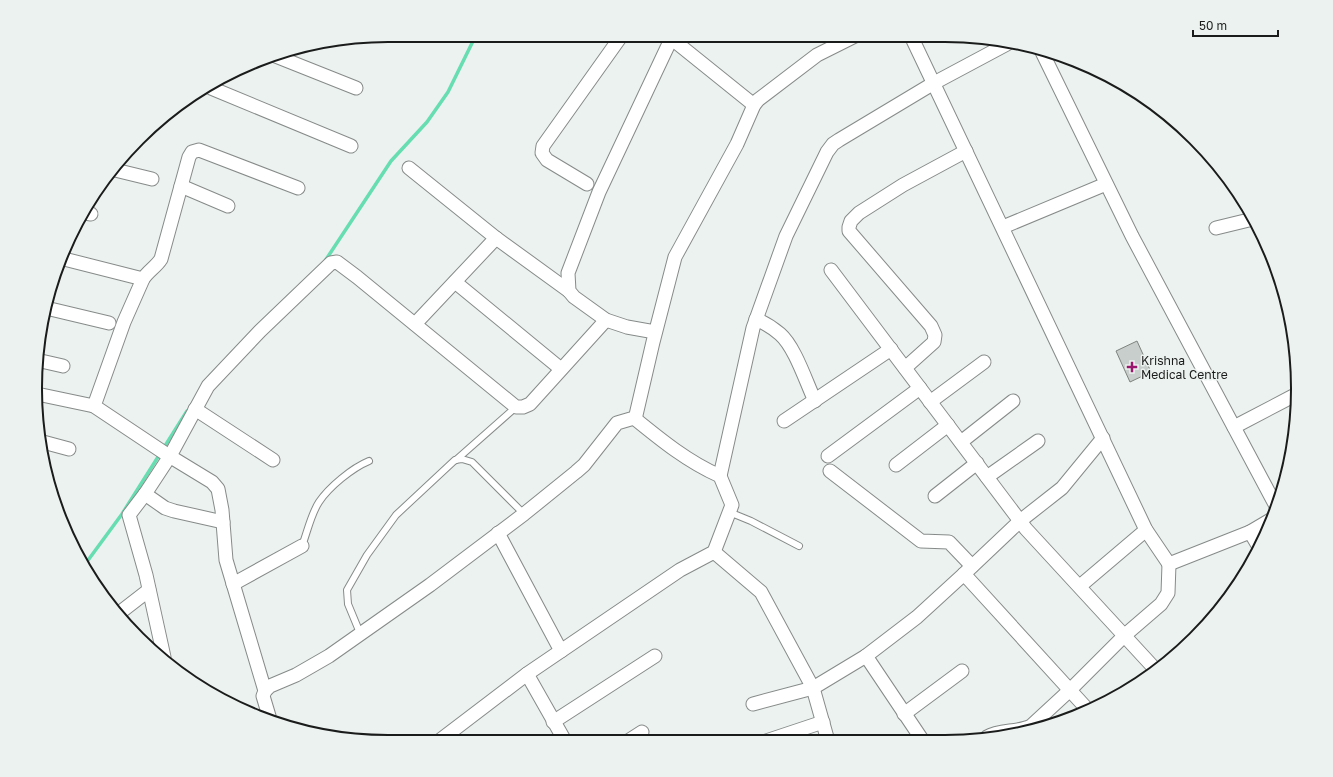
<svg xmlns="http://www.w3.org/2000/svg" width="1333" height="777" font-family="'Golos Text',sans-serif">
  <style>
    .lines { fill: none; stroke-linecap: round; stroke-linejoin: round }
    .stream { stroke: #67ddb2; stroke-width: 3.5 }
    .building { fill: #c8cecb; stroke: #7e8380 }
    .lane-casing { stroke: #868b89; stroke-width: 8 }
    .street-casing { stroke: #868b89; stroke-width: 15 }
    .lane { stroke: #fff; stroke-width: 6 }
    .street { stroke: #fff; stroke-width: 13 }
    .poi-dot { fill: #99176d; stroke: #ecf2ef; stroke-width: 1.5 }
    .labels { text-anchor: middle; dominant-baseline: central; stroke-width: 3; stroke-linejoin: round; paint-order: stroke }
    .poi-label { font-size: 12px; fill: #1a1c1b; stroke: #ecf2ef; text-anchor: start }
    .rim { fill: none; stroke: #1a1c1b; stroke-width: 2 }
  </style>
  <rect width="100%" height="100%" fill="#ecf2ef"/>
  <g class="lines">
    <g class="stream">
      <polyline points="325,261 391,161 427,122 448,92 476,35"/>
      <polyline points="86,563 122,514 187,411"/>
    </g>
  </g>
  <polygon class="building" points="1137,341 1151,372 1130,382 1116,351"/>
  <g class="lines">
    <defs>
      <g id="lane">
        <polyline points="456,460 516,407"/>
        <polyline points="729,512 751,521 799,546"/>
        <path d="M302,546C307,533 311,514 319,502C329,487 352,468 369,461"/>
        <polyline points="360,633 348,604 347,590 367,555 396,515 455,460 462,459 472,462 524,514"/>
      </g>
      <g id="street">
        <polyline points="667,35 754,105"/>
        <polyline points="911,36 1146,530 1169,564 1250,532 1272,519"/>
        <polyline points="1041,50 1132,236 1276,506"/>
        <polyline points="273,55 356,88"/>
        <polyline points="211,88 351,146"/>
        <polyline points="409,168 496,238 569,291"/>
        <polyline points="115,170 152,179"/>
        <polyline points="587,184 547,160 542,153 543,146 622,35"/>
        <polyline points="181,186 228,206"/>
        <polyline points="85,213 91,214"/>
        <polyline points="1003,227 1106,184"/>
        <polyline points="1216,228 1253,219"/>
        <polyline points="64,259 143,279"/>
        <polyline points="831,270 1026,529 1155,669"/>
        <polyline points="455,282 561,369"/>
        <polyline points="46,308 109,323"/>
        <path d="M756,319C765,323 773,328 780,334C795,347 806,382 815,401"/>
        <polyline points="415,324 496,238"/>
        <polyline points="655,332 627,327 606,320 574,297 569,291 568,273 599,192 673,35"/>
        <polyline points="41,361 63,366"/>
        <polyline points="905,368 934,342 935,335 931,326 849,231 849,227 851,221 859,213 903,185 966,151"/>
        <polyline points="37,394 94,406"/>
        <polyline points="930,402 984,362"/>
        <polyline points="195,409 273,460"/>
        <polyline points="784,421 891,349"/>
        <polyline points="1234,427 1297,394"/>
        <polyline points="43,442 69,449"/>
        <polyline points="961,442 1013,401"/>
        <polyline points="828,456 920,388"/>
        <polyline points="896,465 948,425"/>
        <polyline points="830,471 921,541 949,542 972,566"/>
        <polyline points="720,476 753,328 786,236 827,152 833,144 839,140 934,83 1007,44"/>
        <polyline points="987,477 1038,441"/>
        <polyline points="145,494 165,508 174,511 223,522"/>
        <polyline points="935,496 977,463"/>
        <polyline points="1250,532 1259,547"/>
        <polyline points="498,533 561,651"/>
        <polyline points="714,552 761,592 813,688 828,741"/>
        <polyline points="964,574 1020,521 1062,488 1103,438"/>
        <polyline points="233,584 302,546"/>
        <polyline points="1080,586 1146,530"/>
        <polyline points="118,614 149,590"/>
        <polyline points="866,656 923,741"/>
        <polyline points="164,657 146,575 129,515 145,494 170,456 208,386 260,331 331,263 337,262 357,277 516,407 523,407 530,404 606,320"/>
        <polyline points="527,674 565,741"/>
        <path d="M265,691L226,560L222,510L218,489L212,482L166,454L94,406L124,322L143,279C148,271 156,267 161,259L189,157L192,152L199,150L298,188"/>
        <polyline points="753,704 813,688 866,656 917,617 964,574 1088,710"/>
        <polyline points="904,714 962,671"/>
        <polyline points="268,720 269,716 263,696 265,691 270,686 296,675 329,656 430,585 524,514 576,472 584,465 617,423 634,418 636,415 653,342 675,257 737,144 754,105 758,100 817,55 855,36"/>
        <polyline points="553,722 655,656"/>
        <path d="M987,737C1000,729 1017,733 1031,726L1070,690L1125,635L1161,604L1168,593L1169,564"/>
        <path d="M439,741L527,674L680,570L714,552L732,505L720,476C688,462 661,440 634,418"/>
        <polyline points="628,741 642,732"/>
        <polyline points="766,741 823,722"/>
      </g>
    </defs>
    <use href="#lane" class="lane-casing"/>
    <use href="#street" class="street-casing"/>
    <use href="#lane" class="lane"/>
    <use href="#street" class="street"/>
  </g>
  <path class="poi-dot" d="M1130 361h4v4h4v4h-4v4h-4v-4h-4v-4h4z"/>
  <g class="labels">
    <g class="poi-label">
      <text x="1141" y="360">Krishna<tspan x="1141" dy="14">Medical Centre</tspan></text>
    </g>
  </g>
  <path d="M0 0H1333V777H0ZM388 42H945A346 346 0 0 1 1291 388V389A346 346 0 0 1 945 735H388A346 346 0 0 1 42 389V388A346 346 0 0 1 388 42Z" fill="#ecf2ef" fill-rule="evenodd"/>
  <path class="rim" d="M388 42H945A346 346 0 0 1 1291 388V389A346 346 0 0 1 945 735H388A346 346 0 0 1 42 389V388A346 346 0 0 1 388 42Z"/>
  <path d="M1193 30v6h85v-6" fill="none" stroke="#1a1c1b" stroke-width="2"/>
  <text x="1199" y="30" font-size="12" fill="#1a1c1b" stroke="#ecf2ef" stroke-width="3" paint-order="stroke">50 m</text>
</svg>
